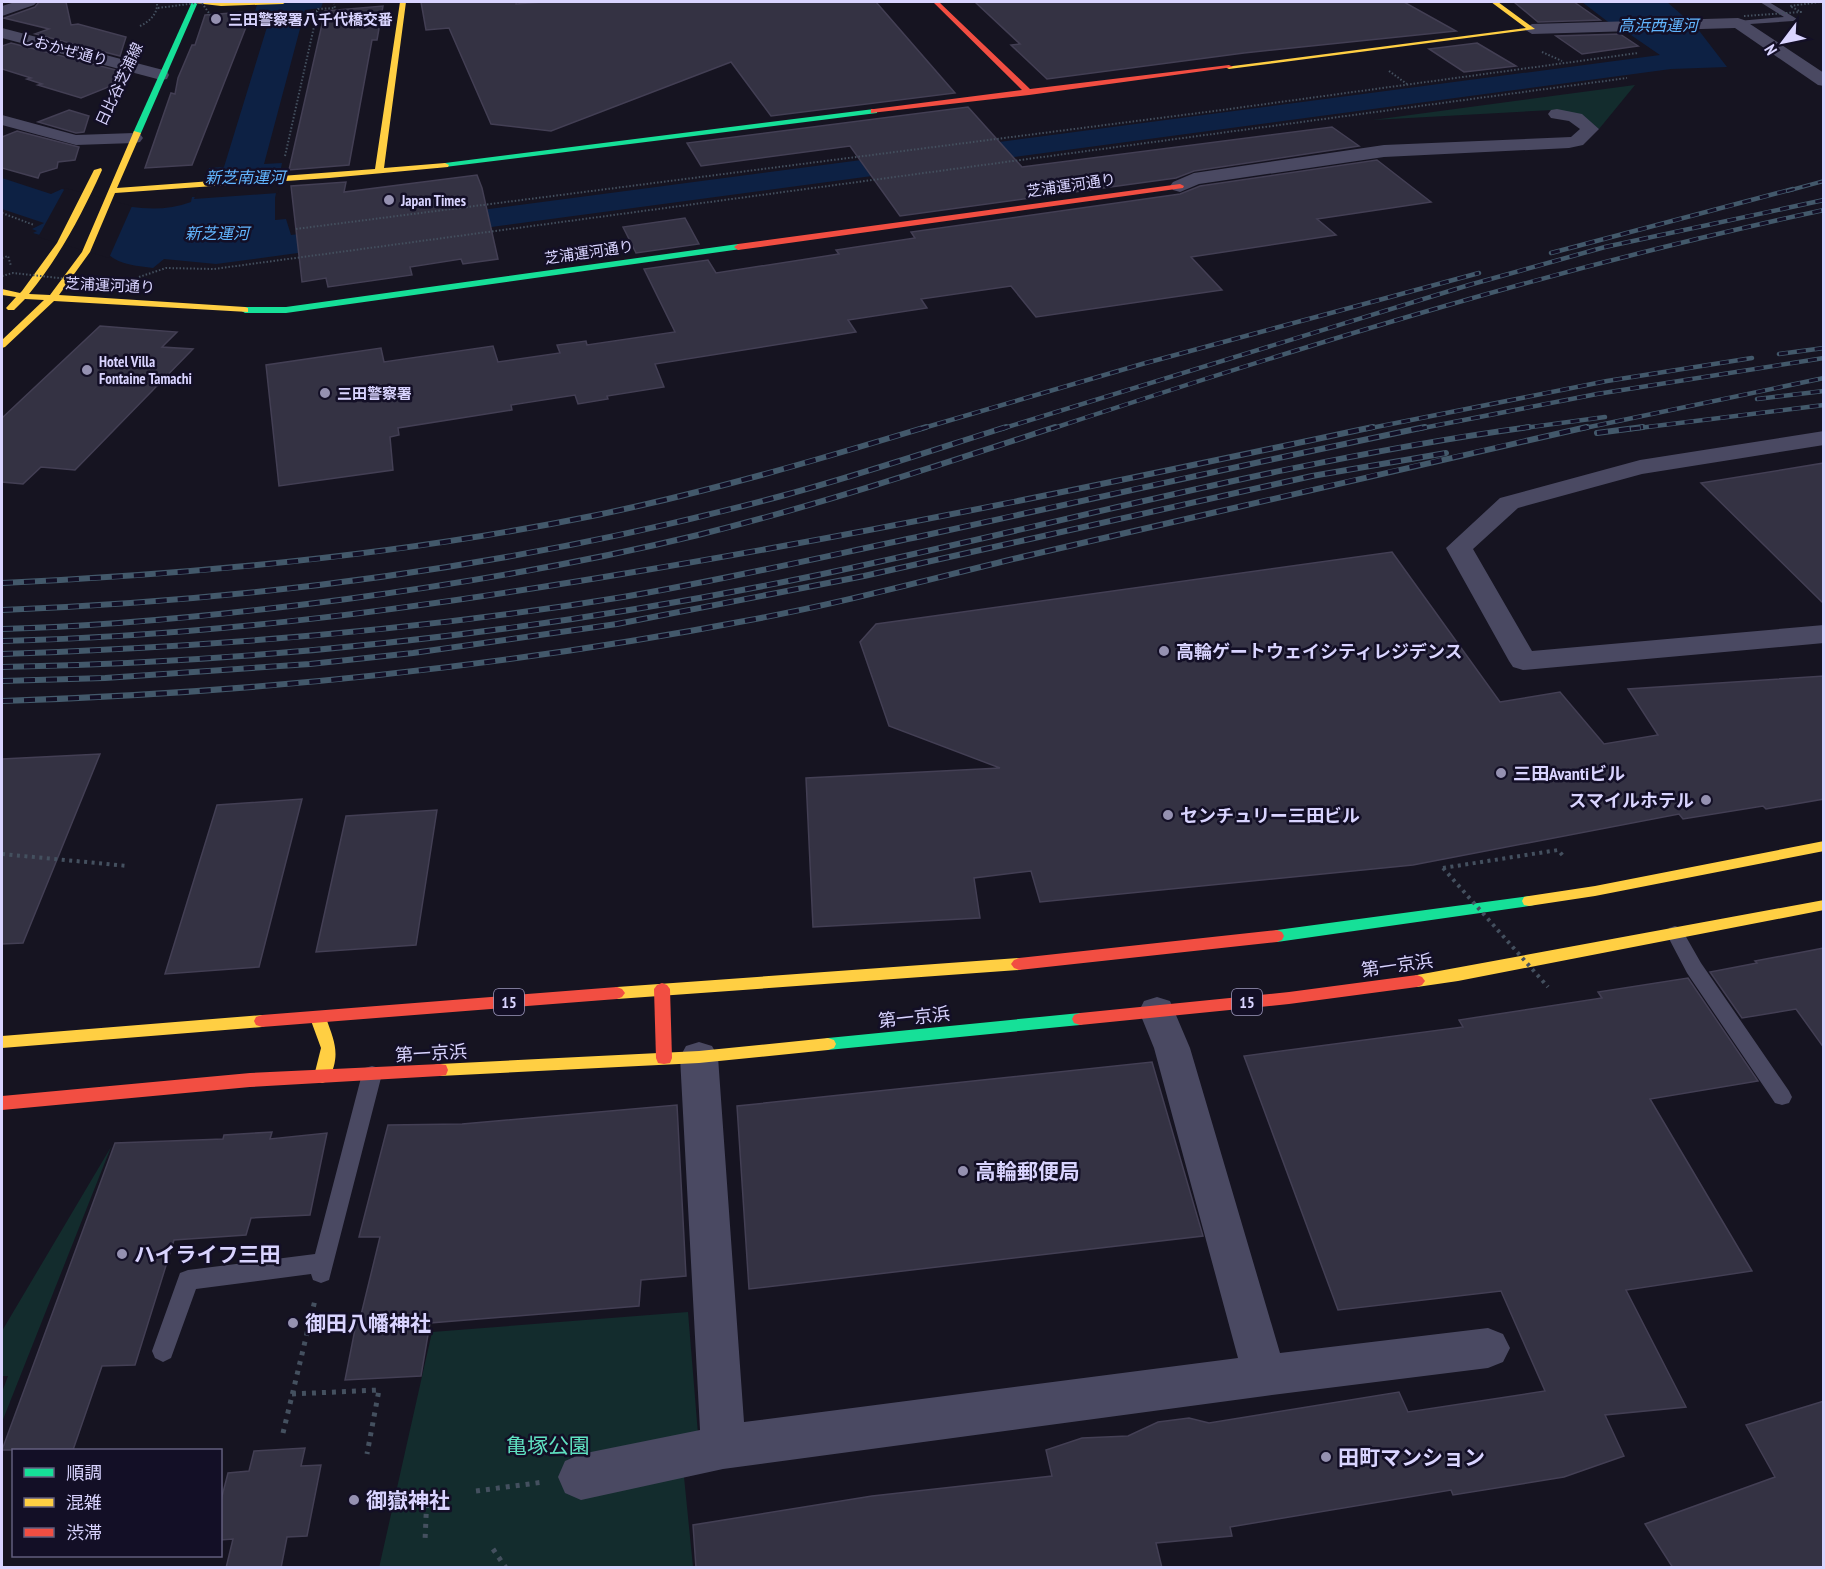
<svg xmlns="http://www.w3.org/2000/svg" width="1825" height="1569" font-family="'PT Sans Narrow','Noto Sans JP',sans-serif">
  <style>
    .green { fill: #132c2d }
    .water { fill: #0d2144 }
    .pier { fill: #161421 }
    .building { fill: #343243; stroke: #433f54; stroke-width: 1.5 }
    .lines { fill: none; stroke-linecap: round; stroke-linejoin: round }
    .path-far2 { stroke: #44505f; stroke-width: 2; stroke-dasharray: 1.5 2; stroke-linecap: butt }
    .path-far1 { stroke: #44505f; stroke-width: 4; stroke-dasharray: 3 4.5; stroke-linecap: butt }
    .path { stroke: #44505f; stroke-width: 5; stroke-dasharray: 4 6; stroke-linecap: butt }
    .lane { fill: #4a4962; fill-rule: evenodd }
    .street { fill: #4a4962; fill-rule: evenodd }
    .fast { fill: #16e098; fill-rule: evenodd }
    .slow { fill: #ffcf43; fill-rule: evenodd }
    .jam { fill: #f24e42; fill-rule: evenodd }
    .rail-far2-casing { stroke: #43596b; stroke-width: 4 }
    .rail-far1-casing { stroke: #43596b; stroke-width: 4.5 }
    .rail-casing { stroke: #43596b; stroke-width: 6 }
    .rail-far2 { stroke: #130f26; stroke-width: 2; stroke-dasharray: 8; stroke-linecap: butt }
    .rail-far1 { stroke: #130f26; stroke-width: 3; stroke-dasharray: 9; stroke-linecap: butt }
    .rail { stroke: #130f26; stroke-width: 4; stroke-dasharray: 11; stroke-linecap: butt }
    .path-bridge-far1 { stroke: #44505f; stroke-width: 2; stroke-dasharray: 1.5 2; stroke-linecap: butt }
    .path-bridge { stroke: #44505f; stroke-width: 4; stroke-dasharray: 3 4.5; stroke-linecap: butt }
    .poi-dot { fill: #9591b1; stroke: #130f26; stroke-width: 2 }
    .labels { text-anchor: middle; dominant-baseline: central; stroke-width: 5; stroke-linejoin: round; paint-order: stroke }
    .far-poi-label { font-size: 15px; font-weight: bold; fill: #d9d4ff; stroke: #130f26; text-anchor: start }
    .far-street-label { font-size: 15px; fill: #d9d4ff; stroke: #130f26 }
    .far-water-label { font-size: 16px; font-style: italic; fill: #62b6ff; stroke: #130f26 }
    .shield { fill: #130f26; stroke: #9e99be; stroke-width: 1.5 }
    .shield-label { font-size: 16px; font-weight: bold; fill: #d9d4ff }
    .poi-label { font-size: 18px; font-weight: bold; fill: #d9d4ff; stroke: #130f26; text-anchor: start }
    .street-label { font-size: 18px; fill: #d9d4ff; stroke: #130f26 }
    .near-poi-label { font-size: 21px; font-weight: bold; fill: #d9d4ff; stroke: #130f26; text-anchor: start }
    .near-park-label { font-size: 21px; fill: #5fe0c0; stroke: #130f26 }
  </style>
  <rect width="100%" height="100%" fill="#161421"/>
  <g class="green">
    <polygon points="1635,85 1599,129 1587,119 1552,110 1373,120"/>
    <polygon points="111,1147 2,1422 2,1392 8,1376 2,1376 2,1331"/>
    <polygon points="688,1312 698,1434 682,1457 693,1567 379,1568 432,1332"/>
  </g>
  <path class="water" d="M258,2H323L321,8L305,10L264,164L282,163L275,198V220L286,219L291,235L1660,55L1625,31H1620L1582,2H1667L1697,28L1727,67L1671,69L216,264L164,259L153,268C139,266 120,265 109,255L33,233L37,231L32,229L44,223L2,209V178L51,194L62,189C104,201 148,218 191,202L192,197H200L209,168L224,167L271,14H254Z"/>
  <g class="pier">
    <polygon points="284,169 278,193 194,199 204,174"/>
    <polygon points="65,188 132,206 109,258 38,237"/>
  </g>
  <g class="building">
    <polygon points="39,2 66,2 71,25 78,24 126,37 120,56 35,34 49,29 4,18 35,7"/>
    <polygon points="421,2 516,2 516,4 543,2 876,2 955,93 771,116 731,62 551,131 491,124 449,28 426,30"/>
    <polygon points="975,2 1404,2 1456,31 1244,53 1047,79 1011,45 1020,44"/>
    <polygon points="1514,2 1574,2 1600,20 1538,22"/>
    <polygon points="383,6 377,40 372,40 349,165 289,170 325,11"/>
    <polygon points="245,12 244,19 249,19 248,22 192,165 145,168 171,93 175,94 178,78 192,45 195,45 205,15"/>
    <polygon points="1620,34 1638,46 1582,54 1556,36"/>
    <polygon points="11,43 116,70 111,86 81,98 38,85 42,84 27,79 31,78 2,69 2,46"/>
    <polygon points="1477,43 1516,66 1464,72 1429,49"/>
    <polygon points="968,107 1022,167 1332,127 1359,146 1194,171 1176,178 900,216 850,146 701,166 687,143"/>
    <polygon points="69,110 89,116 84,132 76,133 38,122"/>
    <polygon points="17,131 79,147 75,160 58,162 57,168 40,173 38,178 2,168 2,137"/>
    <polygon points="1377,160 1431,202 1317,219 1336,235 1191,257 1222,290 1036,317 1011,286 921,299 927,308 848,320 856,332 655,364 664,387 607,396 608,399 578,404 575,395 511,405 512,410 398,428 399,435 390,437 393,470 279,486 266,365 381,348 384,362 493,346 498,362 560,353 557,345 586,341 587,345 675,332 644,269 708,260 716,273 839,254 836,250 915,238 911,232 1180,194 1200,186"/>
    <polygon points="477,175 482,188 498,259 463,264 461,259 410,267 412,275 328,287 326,278 302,282 291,186 346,182 344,192"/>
    <polygon points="685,218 699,244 636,253 623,227"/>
    <polygon points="100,326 177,332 162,347 193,349 75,470 41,467 23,484 2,482 2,418"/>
    <polygon points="1824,463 1824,604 1701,483"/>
    <polygon points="1392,552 1500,702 1560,692 1604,744 1658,735 1628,689 1824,676 1824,799 1766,809 1763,806 1683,819 1679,814 1413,865 1040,902 1031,871 974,878 980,918 813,927 806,778 1000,768 889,726 860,642 876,624"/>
    <polygon points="100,754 23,943 2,944 2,759"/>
    <polygon points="302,799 259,967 165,974 217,805"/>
    <polygon points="437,810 416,945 316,952 346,816"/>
    <polygon points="1824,948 1824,1048 1796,1009 1742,1018 1710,972 1757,963 1755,961"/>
    <polygon points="1688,978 1758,1081 1650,1099 1752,1271 1626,1290 1686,1407 1605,1415 1624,1456 1564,1477 1453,1495 1451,1490 1230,1527 1232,1536 1156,1543 1162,1568 696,1568 693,1525 872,1496 1052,1476 1046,1450 1082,1438 1128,1436 1158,1422 1189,1418 1209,1423 1399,1392 1408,1412 1545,1391 1501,1291 1338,1310 1244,1056 1463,1027 1459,1020 1602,998 1598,992"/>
    <polygon points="1152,1062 1203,1236 749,1289 737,1106"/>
    <polygon points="677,1105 686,1276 641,1280 639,1306 430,1323 421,1376 345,1380 357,1319 360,1319 380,1237 359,1237 388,1125 462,1124"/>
    <polygon points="272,1132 270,1139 327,1133 310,1215 251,1218 246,1235 174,1240 135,1365 102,1366 73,1450 2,1450 115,1143 223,1139 224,1135"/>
    <polygon points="1824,1401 1824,1568 1673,1568 1645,1524 1775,1477 1746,1425"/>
    <polygon points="305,1448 301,1466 321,1465 307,1536 287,1537 281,1568 226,1568 233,1539 220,1540 220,1504 228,1473 249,1471 254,1451"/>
  </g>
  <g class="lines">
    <g class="path-far2">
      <polyline points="310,18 312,12 317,11"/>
      <path d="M140,26C150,21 158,14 157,2"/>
      <polyline points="1542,52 1562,61"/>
      <polyline points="1389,71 1407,84"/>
      <polyline points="285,156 318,9 335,8 334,4"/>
      <polyline points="2,213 34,225"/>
      <polyline points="296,229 1222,110 1638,53"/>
      <polyline points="2,258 8,256 11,266"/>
      <polyline points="139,277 166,268 214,269 1627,78"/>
    </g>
    <g class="path-far1">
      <polyline points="2,854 128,866"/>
      <polyline points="1443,868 1558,850 1564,857"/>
    </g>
    <g class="path">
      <polyline points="292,1394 379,1390 367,1454"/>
      <polyline points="283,1433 315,1300"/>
      <polyline points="476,1491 544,1482"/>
      <polyline points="416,1495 427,1495 425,1541"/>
      <polyline points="493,1549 506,1568"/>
    </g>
    <g class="lane">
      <polygon points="1760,2 1769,2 1797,19 1793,21 1735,25 1734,23 1738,21 1784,17"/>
      <polygon points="1675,926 1681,928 1701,963 1789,1091 1792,1097 1789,1103 1782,1105 1775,1103 1687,973 1666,933 1669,928"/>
      <polygon points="372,1066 379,1068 382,1074 329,1280 321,1283 313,1280 311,1274 196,1289 171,1358 163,1362 155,1358 152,1351 180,1273 188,1270 315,1254 362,1074 365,1068"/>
    </g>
    <g class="street">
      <polygon points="15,2 37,2 34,5 2,16 2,6"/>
      <polygon points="1738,18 1744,20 1824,73 1824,86 1818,85 1735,28 1532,34 1524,29 1532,24"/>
      <polygon points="2,28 167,71 169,75 167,79 161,80 2,38"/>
      <polygon points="1557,109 1582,114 1599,129 1583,145 1569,148 1384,157 1199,184 1180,192 1173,190 1170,186 1173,182 1194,173 1384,145 1571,137 1580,129 1569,121 1551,118 1548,114 1551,110"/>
      <polygon points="2,115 76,135 134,133 140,134 143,138 140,142 134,143 76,145 2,125"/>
      <polygon points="1824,431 1824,445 1642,474 1518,508 1473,549 1532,651 1824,625 1824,643 1523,670 1513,667 1509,661 1446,548 1500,498 1640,460"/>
      <polygon points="1157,997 1170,1001 1190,1048 1280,1353 1488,1328 1503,1334 1510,1348 1503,1362 1488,1368 1265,1396 723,1469 581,1500 565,1493 558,1477 565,1461 581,1454 700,1430 680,1057 686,1046 699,1042 712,1046 718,1057 744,1422 1238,1358 1154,1048 1139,1011 1144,1001"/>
    </g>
    <g class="fast">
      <polygon points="192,2 198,2 141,133 134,135 133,133"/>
      <polygon points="874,109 877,109 877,113 445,167 441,165 445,163"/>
      <polygon points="738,244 742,247 741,249 286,313 245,313 240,310 245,307 286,307"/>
      <polygon points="1529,896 1534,897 1536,901 1534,905 1529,906 1277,942 1272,940 1270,936 1272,932 1277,930"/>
      <polygon points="1080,1013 1086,1015 1088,1019 1086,1023 1080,1025 828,1050 822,1048 820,1044 822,1040 828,1038"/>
    </g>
    <g class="slow">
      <polygon points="186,2 286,2 283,4 221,6"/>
      <path d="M400,2H406L384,168L445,163L449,165L448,167L329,178L115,193L90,252L59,295L245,307L248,308V312L54,301L5,347L2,348V340L44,300L25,299L14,310H8L6,308L16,297L2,295V289L20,293L22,291L57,243L94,170L101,168L102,170C82,214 60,256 29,294L50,295L82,252L134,131L141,133L117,188L375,169Z"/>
      <polygon points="1491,2 1498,2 1535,29 1229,69 1225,67 1526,28"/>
      <polygon points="1824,841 1824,851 1595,896 1529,906 1524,905 1522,901 1524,897 1529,896 1595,886"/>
      <polygon points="1824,900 1824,910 1458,981 1417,987 1412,985 1409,981 1412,977 1417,975"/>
      <polygon points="1019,958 1024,960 1027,964 1024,968 1019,970 617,999 612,997 609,993 612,989 617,987"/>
      <path d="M318,1012L323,1014L326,1018C335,1043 341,1055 328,1081L322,1083L316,1081L314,1076L321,1048L310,1018L313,1014Z"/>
      <polygon points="262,1015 268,1017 270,1021 268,1025 262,1027 2,1048 2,1036"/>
      <polygon points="828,1038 834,1040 836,1044 834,1048 828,1050 699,1063 440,1076 434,1075 432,1070 434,1065 440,1064 699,1051"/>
    </g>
    <g class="jam">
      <polygon points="933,2 939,2 1030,89 1229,65 1233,67 1029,95 871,113 871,109 874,109 1022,90"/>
      <polygon points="1180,184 1184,186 1183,188 738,250 734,247 738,244"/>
      <polygon points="1277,930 1282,932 1284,936 1282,940 1277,942 1019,970 1014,968 1011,964 1014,960 1019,958"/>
      <polygon points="1417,975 1422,977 1425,981 1422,985 1417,987 1289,1004 1080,1025 1074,1023 1072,1019 1074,1015 1080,1013 1289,992"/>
      <polygon points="662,983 667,985 670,989 672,1058 670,1063 664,1064 658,1063 656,1058 654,989 657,985"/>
      <polygon points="617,987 622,989 625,993 622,997 617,999 262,1027 256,1025 254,1021 256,1017 262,1015"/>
      <polygon points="440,1064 446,1065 448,1070 446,1075 440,1076 250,1087 2,1110 2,1096 250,1073"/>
    </g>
    <defs>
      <polyline id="rail-far2" points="1787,191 1824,181"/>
      <g id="rail-far1">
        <polyline points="1551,253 1793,189"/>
        <polyline points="1779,354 1824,348"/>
        <polyline points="1757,399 1824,391"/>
        <polyline points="920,429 1142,364 1479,273"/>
        <polyline points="1001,429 1469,285 1605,247 1824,200"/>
        <path d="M1051,429C1306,345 1561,266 1824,210"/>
        <polyline points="1366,429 1607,381 1752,358"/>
        <polyline points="1418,429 1597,394 1824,358"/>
        <polyline points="1517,429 1605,417"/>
        <polyline points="1580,429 1824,378"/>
        <polyline points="1631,429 1824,405"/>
      </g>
      <g id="rail">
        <polyline points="1597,433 1643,427"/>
        <path d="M2,583C202,574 401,555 597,515C708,492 817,460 926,427"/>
        <path d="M2,610C266,600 529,564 785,495C859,475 933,450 1006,427"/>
        <path d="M2,629C118,626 232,614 347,599C465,583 582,563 698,535C819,505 937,466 1055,427"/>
        <path d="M2,641C219,636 426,607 640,571C886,530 1129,479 1373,427"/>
        <path d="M2,654C210,647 417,631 623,597C723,580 822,557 922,536C1089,499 1257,462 1425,427"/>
        <path d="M2,667C273,662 547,631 813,576C1051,526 1287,460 1529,427"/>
        <polyline points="2,681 105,678 310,664 413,653 617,624 864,576 1312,476 1446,453"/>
        <path d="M2,701C254,693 503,667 750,620C843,603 934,578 1026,556C1213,513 1400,469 1587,427"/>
      </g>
    </defs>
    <use href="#rail-far2" class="rail-far2-casing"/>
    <use href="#rail-far1" class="rail-far1-casing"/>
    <use href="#rail" class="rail-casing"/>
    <use href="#rail-far2" class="rail-far2"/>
    <use href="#rail-far1" class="rail-far1"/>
    <use href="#rail" class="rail"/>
    <g class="path-bridge-far1">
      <polyline points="202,3 211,16"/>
      <polyline points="158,8 204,2"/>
      <polyline points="1744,16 1801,12 1790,6 1820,2"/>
      <polyline points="2,276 13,273 141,287"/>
    </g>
    <polyline class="path-bridge" points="1443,868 1548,987"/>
  </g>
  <g class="poi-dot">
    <circle cx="216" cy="19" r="6"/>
    <circle cx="389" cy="200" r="6"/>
    <circle cx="87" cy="370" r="6"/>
    <circle cx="325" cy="393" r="6"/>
    <circle cx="1164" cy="651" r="6"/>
    <circle cx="1501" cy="773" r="6"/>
    <circle cx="1706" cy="800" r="6"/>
    <circle cx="1168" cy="815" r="6"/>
    <circle cx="963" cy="1171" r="6"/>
    <circle cx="122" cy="1254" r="6"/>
    <circle cx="293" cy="1323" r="6"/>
    <circle cx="1326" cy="1457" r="6"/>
    <circle cx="354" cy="1500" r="6"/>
  </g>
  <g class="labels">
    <g class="far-poi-label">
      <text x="228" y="19">三田警察署八千代橋交番</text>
      <text x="401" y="200">Japan Times</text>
      <text x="99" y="361">Hotel Villa<tspan x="99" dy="17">Fontaine Tamachi</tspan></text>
      <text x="337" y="393">三田警察署</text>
    </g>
    <g class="far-street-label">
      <text transform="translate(64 49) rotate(15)">しおかぜ通り</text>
      <text transform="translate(119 84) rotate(-65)">日比谷芝浦線</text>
      <text transform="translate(1071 185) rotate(-8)">芝浦運河通り</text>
      <text transform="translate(589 252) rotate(-8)">芝浦運河通り</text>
      <text transform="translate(110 285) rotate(3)">芝浦運河通り</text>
    </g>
    <g class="far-water-label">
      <text x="1658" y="25">高浜西運河</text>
      <text x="245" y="177">新芝南運河</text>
      <text x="217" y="233">新芝運河</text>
    </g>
    <g class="shield">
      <rect x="494" y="989" width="30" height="26" rx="4.5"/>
      <rect x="1232" y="989" width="30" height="26" rx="4.5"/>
    </g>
    <g class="shield-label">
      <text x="509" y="1002">15</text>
      <text x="1247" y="1002">15</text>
    </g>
    <g class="poi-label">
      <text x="1176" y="651">高輪ゲートウェイシティレジデンス</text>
      <text x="1513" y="773">三田Avantiビル</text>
      <text x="1694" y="800" text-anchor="end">スマイルホテル</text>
      <text x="1180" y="815">センチュリー三田ビル</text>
    </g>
    <g class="street-label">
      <text transform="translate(1397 965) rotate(-8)">第一京浜</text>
      <text transform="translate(914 1017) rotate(-6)">第一京浜</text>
      <text transform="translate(431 1053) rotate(-3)">第一京浜</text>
    </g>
    <g class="near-poi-label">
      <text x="975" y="1171">高輪郵便局</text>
      <text x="134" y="1254">ハイライフ三田</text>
      <text x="305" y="1323">御田八幡神社</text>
      <text x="1338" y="1457">田町マンション</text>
      <text x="366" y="1500">御嶽神社</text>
    </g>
    <g class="near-park-label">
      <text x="548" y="1445">亀塚公園</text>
    </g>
  </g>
  <rect width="1825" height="1569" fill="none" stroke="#d9d4ff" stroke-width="6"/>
  <rect x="12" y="1449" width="210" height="108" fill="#130f26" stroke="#625e7d" stroke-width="1.5"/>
  <rect x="24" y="1468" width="30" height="9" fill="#16e098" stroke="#625e7d" stroke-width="1.5"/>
  <text x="66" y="1479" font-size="18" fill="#d9d4ff">順調</text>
  <rect x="24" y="1498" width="30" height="9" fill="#ffcf43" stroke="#625e7d" stroke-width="1.5"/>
  <text x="66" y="1509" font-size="18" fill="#d9d4ff">混雑</text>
  <rect x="24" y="1528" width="30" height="9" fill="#f24e42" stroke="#625e7d" stroke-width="1.5"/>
  <text x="66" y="1539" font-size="18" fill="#d9d4ff">渋滞</text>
  <g transform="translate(1783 42) rotate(238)" stroke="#130f26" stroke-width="4.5" paint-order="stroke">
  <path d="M0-4.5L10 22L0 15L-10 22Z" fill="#d9d4ff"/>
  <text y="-9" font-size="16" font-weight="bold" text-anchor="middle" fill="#d9d4ff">N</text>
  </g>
</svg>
